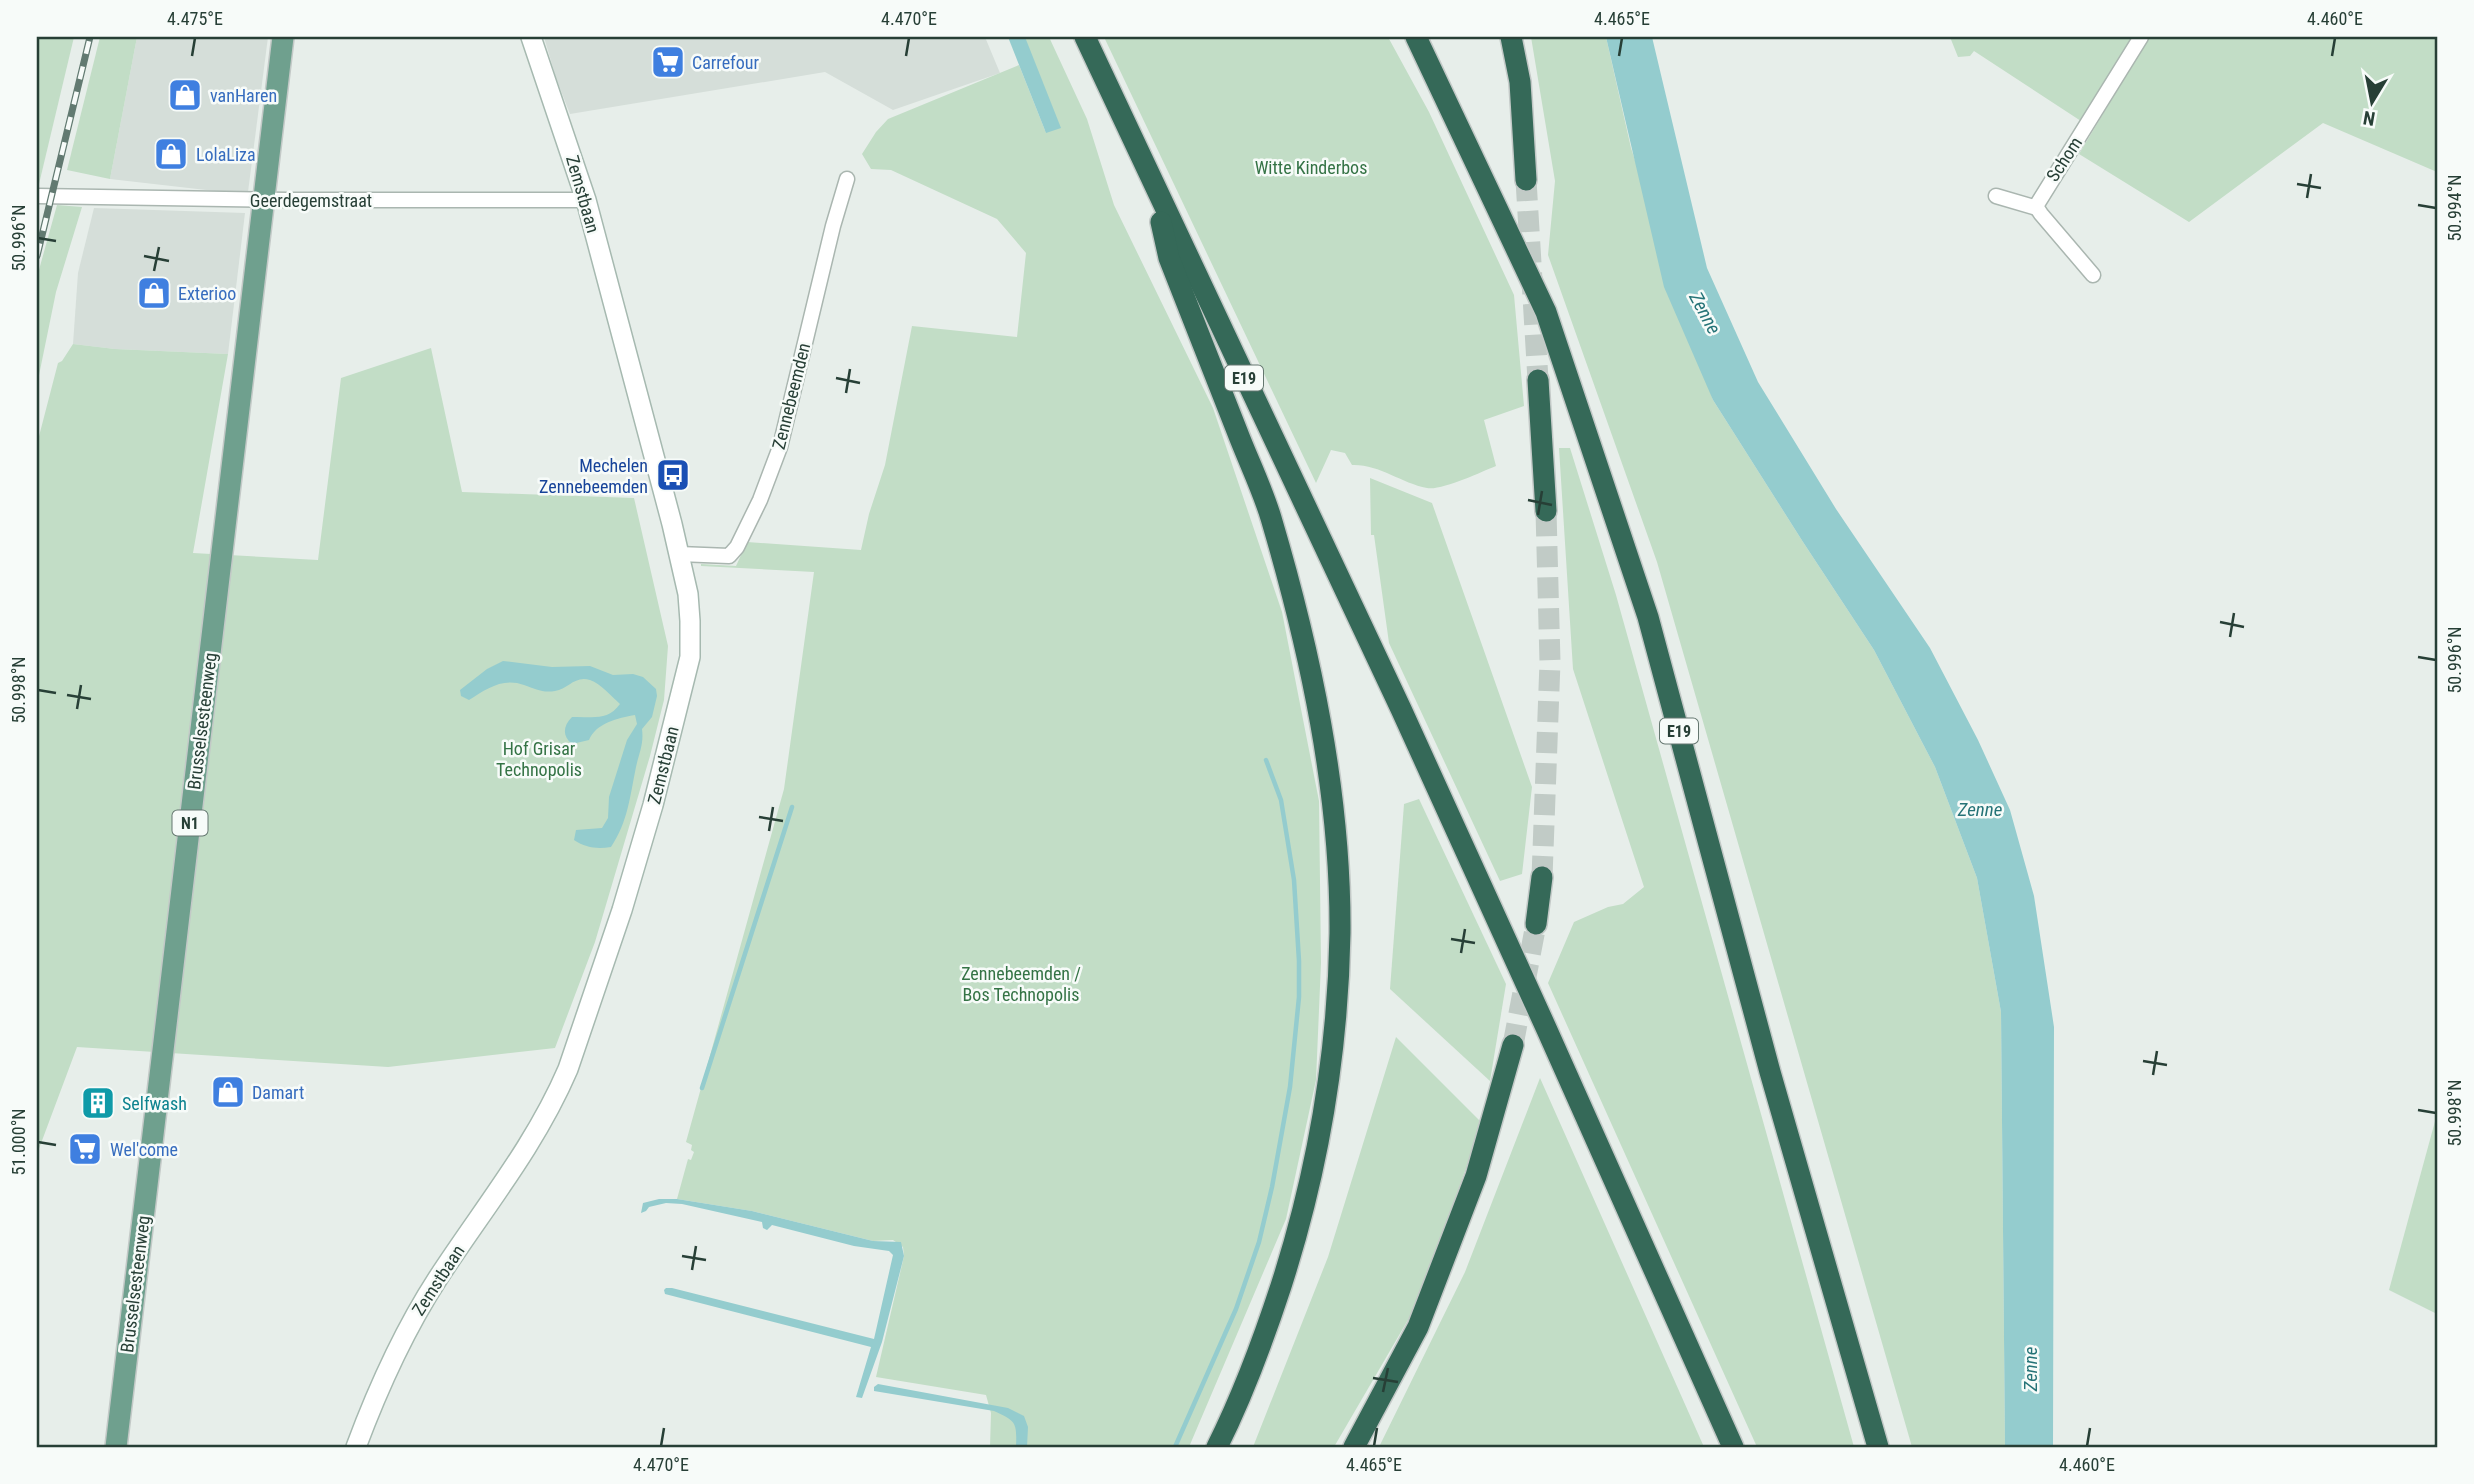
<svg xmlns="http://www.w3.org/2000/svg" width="2474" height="1484" font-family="'Roboto Condensed',sans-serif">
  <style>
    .built { fill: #d5ded9 }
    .green { fill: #c2ddc6 }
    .water { fill: #94ccce }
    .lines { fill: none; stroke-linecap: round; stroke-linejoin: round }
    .stream { stroke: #94ccce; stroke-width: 4.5 }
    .highway-tunnel { stroke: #c1cbc6; stroke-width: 21; stroke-dasharray: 21 10; stroke-linecap: butt }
    .street-casing { stroke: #aab6b0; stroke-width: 17 }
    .secondary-casing { stroke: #a6b9b0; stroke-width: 22 }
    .primary-casing { stroke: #c3c9c7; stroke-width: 24 }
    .highway-casing { stroke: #c3c9c7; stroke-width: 24 }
    .street { stroke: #fff; stroke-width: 14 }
    .secondary { stroke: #fff; stroke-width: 19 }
    .primary { stroke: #6fa08e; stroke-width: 21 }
    .highway { stroke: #356958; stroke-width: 21 }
    .rail-casing { stroke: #627a71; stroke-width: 7 }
    .rail { stroke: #f7fbf9; stroke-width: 4.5; stroke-dasharray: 13; stroke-linecap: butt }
    .ticks { fill: none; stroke: #273f36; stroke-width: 2.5 }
    .labels { text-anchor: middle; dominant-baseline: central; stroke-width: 5; stroke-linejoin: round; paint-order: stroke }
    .shield { fill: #f7fbf9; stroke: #657770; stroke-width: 2 }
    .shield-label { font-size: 16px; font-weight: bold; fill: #273f36 }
    .shop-label { font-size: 18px; fill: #366cbe; stroke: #f7fbf9; text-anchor: start }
    .street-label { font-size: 18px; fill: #273f36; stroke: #f7fbf9 }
    .park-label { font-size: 18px; fill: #347345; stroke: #f7fbf9 }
    .transit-label { font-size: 18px; fill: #164399; stroke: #f7fbf9; text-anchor: end }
    .culture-label { font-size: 18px; fill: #0d838f; stroke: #f7fbf9; text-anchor: start }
    .water-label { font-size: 19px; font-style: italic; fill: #257377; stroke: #f7fbf9 }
    .neatline { fill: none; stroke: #273f36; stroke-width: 2.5 }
    .ticks-label { font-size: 18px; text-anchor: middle; fill: #273f36 }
  </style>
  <rect width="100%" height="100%" fill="#e7eeea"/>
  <g class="built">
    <polygon points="137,37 268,37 248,192 215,191 110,179"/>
    <polygon points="544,37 985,37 1000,73 893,110 825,72 570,114 556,78"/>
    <polygon points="94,208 245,213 228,354 115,349 73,344 78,273"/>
  </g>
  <g class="green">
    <polygon points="37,37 74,37 39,184 37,184"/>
    <polygon points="100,37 137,37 110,179 67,170"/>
    <polygon points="1025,37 1049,37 1087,119 1114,205 1213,408 1282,612 1319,801 1321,963 1316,1080 1286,1219 1189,1447 990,1447 991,1413 986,1395 876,1377 904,1256 903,1247 893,1240 873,1241 752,1211 677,1199 688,1159 691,1160 694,1152 691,1150 692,1145 686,1142 784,789 814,572 701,566 701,564 736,566 747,542 861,550 869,514 885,465 912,326 1017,337 1026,253 997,219 891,170 871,169 862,154 876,132 888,119 1019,65 1046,133"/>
    <path d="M1104,37H1388L1429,112L1514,295L1524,406L1484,420L1496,466C1481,472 1441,491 1427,488C1401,483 1379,464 1352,465L1345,453L1331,450L1316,483Z"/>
    <polygon points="1531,37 1606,37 1631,148 1713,400 1803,542 1874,650 1935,767 1977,878 2001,1012 2005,1447 1912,1447 1657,562 1548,255 1555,181"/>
    <polygon points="1950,37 2136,37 2084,123 1974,51 1970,56 1958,57"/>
    <polygon points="2149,37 2437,37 2437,172 2323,123 2189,222 2079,154"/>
    <polygon points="57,205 82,207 56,292 37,385 37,277"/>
    <polygon points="73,344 115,349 228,354 193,553 318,560 341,378 431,348 462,492 634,498 668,646 664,700 650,756 595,942 555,1048 388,1067 77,1047 37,1154 37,444 58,363 62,361"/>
    <polygon points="1559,448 1570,448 1616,595 1854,1447 1757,1447 1548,983 1574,922 1608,907 1623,904 1644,887 1573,669"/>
    <polygon points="1370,478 1432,503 1532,787 1522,874 1500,881 1389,643 1374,535 1371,535"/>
    <polygon points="1419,799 1506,984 1490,1081 1390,989 1404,804"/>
    <polygon points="1396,1037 1482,1123 1419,1301 1334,1447 1253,1447 1328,1257"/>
    <polygon points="1540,1078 1704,1447 1379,1447 1465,1272"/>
    <polygon points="2437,1114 2437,1314 2389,1290"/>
  </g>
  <g class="water">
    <polygon points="1008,37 1025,37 1061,128 1046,133"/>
    <polygon points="1606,37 1652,37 1707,268 1758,382 1836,509 1930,648 1978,740 2010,810 2034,896 2054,1027 2053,1447 2005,1447 2001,1012 1977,878 1935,767 1874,650 1803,542 1713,400 1664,287"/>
    <path d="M503,661L552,667L590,666L613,675L633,674L643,677L656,689L657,696L652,717L642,729C644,744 639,753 636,767C630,796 628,822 611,847C597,849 586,848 574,840L576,830L602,828L608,818L609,797L627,740L637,724L635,715C618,718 596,723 589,740L572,744C562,736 563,726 572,717C591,716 607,722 620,704C611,696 601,684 590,680C575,675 568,689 555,691C542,693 536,689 524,685C503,677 486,689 469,700L461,696L460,690L487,669Z"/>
    <polygon points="677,1199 752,1211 873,1241 901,1242 904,1256 882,1342 862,1398 856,1397 871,1347 665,1294 664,1290 666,1288 672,1288 874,1339 893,1255 889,1251 854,1246 772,1225 767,1230 763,1228 762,1222 682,1204 666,1203 649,1207 646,1211 641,1213 643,1203 659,1199"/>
    <path d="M878,1384L1008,1408L1024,1416L1028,1427L1027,1447H1016C1017,1422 1016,1421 994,1411L874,1391V1387Z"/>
  </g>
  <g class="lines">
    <g class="stream">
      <polyline points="702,1088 792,807"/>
      <polyline points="1175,1447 1236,1309 1259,1242 1272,1187 1290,1087 1299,997 1299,961 1294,880 1281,800 1266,760"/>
      <polyline points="2435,1447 2437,1446"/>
    </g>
    <g class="highway-tunnel">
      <polyline points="1526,180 1538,380"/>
      <polyline points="1542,877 1550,662 1546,511"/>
      <polyline points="1513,1045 1536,924"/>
    </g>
    <defs>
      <g id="street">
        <polyline points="37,196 287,200 586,200"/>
        <polyline points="1996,196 2037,208"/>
        <polyline points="2093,275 2041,214 2037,208 2038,203 2141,37"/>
        <polyline points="679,554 729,556 737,547 760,500 780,447 833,226 847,179"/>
      </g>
      <path id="secondary" d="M356,1447C378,1388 403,1332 438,1278C483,1209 535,1146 568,1069L622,910L653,805L690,657V621L688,594L672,524L586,200L531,37"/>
      <polyline id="primary" points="116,1447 283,37"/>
      <g id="highway">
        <polyline points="1085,37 1401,709 1547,1030 1733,1447"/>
        <polyline points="1416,37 1546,312 1648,617 1770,1072 1878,1447"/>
        <polyline points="1511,37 1520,82 1526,180"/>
        <path d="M1161,222L1169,258C1192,316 1214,373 1237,431C1248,460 1262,488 1271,518C1310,650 1341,793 1340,933C1338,1053 1318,1171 1281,1286C1263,1341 1243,1395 1217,1447"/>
        <polyline points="1538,380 1546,511"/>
        <polyline points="1536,924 1542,877"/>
        <polyline points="1354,1447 1418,1327 1476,1176 1513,1045"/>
      </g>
    </defs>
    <use href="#street" class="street-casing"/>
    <use href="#secondary" class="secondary-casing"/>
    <use href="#primary" class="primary-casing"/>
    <use href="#highway" class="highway-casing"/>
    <use href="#street" class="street"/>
    <use href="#secondary" class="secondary"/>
    <use href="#primary" class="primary"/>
    <use href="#highway" class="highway"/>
    <defs>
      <polyline id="rail" points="37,256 90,37"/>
    </defs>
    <use href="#rail" class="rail-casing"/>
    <use href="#rail" class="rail"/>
  </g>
  <path class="ticks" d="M192,56L195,38M906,56L909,38M1619,56L1622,38M2332,56L2335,38M2297,184L2321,188M2307,198L2311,174M2418,205L2436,208M38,238L56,241M144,256L169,261M154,271L159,247M836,378L860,383M846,393L850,369M1528,500L1552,505M1538,515L1542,491M2220,622L2244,627M2230,637L2234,613M2418,657L2436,660M38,690L56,693M67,695L91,699M77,709L81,685M759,817L783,821M769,831L773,807M1451,939L1475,943M1461,953L1465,929M2143,1061L2167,1065M2153,1075L2157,1051M2418,1110L2436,1113M38,1142L56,1145M682,1256L706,1260M692,1270L696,1246M1373,1378L1398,1382M1383,1392L1388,1368M661,1446L664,1428M1374,1446L1377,1428M2087,1446L2090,1428"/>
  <defs>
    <symbol id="supermarket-square" viewBox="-11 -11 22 22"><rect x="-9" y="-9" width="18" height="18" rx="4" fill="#3f7fe0" stroke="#f7fbf9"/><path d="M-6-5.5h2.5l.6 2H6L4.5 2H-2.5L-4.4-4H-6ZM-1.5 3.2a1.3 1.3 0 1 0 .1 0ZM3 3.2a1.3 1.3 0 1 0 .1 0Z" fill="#fff"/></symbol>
    <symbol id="shop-square" viewBox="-11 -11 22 22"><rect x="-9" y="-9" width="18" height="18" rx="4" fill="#3f7fe0" stroke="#f7fbf9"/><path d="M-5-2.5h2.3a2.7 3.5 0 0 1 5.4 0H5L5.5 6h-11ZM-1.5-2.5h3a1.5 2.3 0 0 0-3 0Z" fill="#fff"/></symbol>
    <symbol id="bus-square" viewBox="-11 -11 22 22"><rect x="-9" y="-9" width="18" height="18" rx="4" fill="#1a4fb4" stroke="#f7fbf9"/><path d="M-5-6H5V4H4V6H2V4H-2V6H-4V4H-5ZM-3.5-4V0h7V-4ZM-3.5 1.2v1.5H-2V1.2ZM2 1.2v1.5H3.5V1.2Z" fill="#fff"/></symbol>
    <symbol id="building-square" viewBox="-11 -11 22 22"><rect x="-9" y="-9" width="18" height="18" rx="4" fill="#0f9aa8" stroke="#f7fbf9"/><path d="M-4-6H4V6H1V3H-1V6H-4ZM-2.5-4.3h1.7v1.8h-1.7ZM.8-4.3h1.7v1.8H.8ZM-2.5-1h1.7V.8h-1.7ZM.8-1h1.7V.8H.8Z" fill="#fff"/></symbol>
  </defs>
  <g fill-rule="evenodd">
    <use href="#supermarket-square" x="649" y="43" width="38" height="38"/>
    <use href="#shop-square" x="166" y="76" width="38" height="38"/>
    <use href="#shop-square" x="152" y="135" width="38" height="38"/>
    <use href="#shop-square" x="135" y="274" width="38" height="38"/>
    <use href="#bus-square" x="654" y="456" width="38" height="38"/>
    <use href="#shop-square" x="209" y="1073" width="38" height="38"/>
    <use href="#building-square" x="79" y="1084" width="38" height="38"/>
    <use href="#supermarket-square" x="66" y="1130" width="38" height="38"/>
  </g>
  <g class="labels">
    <g class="shield">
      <rect x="1225" y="365.5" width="38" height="25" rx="5"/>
      <rect x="1660" y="718.5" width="38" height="25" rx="5"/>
      <rect x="172.5" y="810.5" width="35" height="25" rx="5"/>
    </g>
    <g class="shield-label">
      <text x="1244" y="378">E19</text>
      <text x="1679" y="731">E19</text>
      <text x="190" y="823">N1</text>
    </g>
    <g class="shop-label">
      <text x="692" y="62">Carrefour</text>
      <text x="210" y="95">vanHaren</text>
      <text x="196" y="154">LolaLiza</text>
      <text x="178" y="293">Exterioo</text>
      <text x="252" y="1092">Damart</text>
      <text x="110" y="1149">Wel'come</text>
    </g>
    <g class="street-label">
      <text transform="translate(2064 159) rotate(-57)">Schom</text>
      <text transform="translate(583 194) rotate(74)">Zemstbaan</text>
      <text x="311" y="200">Geerdegemstraat</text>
      <text transform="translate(791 396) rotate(-76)">Zennebeemden</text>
      <text transform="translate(202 721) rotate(-83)">Brusselsesteenweg</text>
      <text transform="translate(663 765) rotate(-76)">Zemstbaan</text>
      <text transform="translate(438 1280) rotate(-57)">Zemstbaan</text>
      <text transform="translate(135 1284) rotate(-83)">Brusselsesteenweg</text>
    </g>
    <g class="park-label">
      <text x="1311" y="167">Witte Kinderbos</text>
      <text x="539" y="748">Hof Grisar<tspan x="539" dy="21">Technopolis</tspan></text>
      <text x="1021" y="973">Zennebeemden /<tspan x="1021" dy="21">Bos Technopolis</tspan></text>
    </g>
    <g class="transit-label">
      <text x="648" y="465">Mechelen<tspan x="648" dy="21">Zennebeemden</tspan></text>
    </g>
    <g class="culture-label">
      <text x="122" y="1103">Selfwash</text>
    </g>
    <g class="water-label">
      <text transform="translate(1705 313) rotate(62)">Zenne</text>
      <text x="1980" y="809">Zenne</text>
      <text transform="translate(2030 1369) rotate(-90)">Zenne</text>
    </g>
  </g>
  <rect width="2474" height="1484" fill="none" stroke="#f7fbf9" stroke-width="77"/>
  <g transform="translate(2372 102) rotate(190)" stroke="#f7fbf9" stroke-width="5" paint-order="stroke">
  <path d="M0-5L12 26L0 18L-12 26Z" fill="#273f36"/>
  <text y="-10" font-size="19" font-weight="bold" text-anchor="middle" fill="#273f36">N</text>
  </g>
  <rect x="38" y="38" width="2398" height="1408" class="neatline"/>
  <g class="ticks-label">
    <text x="195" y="25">4.475°E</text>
    <text x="909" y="25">4.470°E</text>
    <text x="1622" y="25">4.465°E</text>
    <text x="2335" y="25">4.460°E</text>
    <text transform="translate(2455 208) rotate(-90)" y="6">50.994°N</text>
    <text transform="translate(19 238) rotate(-90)" y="6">50.996°N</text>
    <text transform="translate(2455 660) rotate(-90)" y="6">50.996°N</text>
    <text transform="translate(19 690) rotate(-90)" y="6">50.998°N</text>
    <text transform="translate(2455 1113) rotate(-90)" y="6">50.998°N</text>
    <text transform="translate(19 1142) rotate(-90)" y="6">51.000°N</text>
    <text x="661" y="1471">4.470°E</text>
    <text x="1374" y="1471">4.465°E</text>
    <text x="2087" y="1471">4.460°E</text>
  </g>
</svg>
